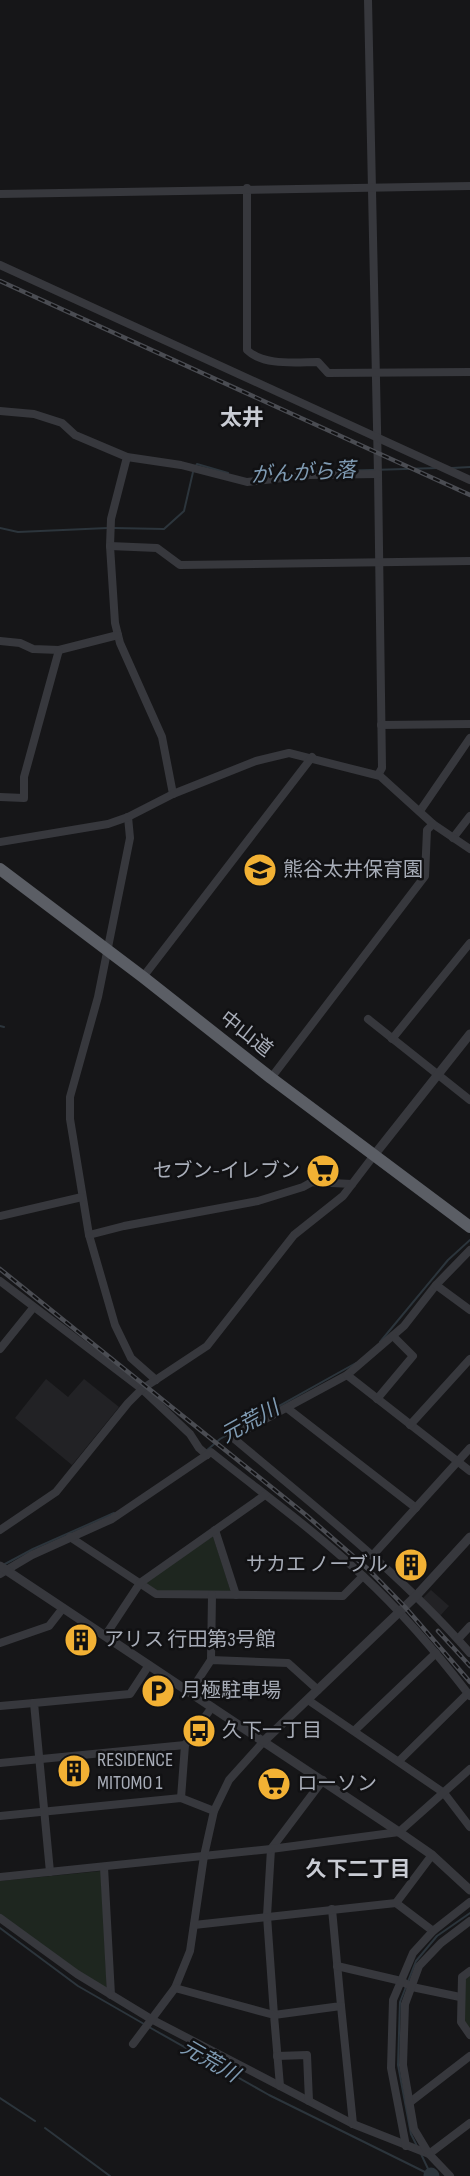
<svg xmlns="http://www.w3.org/2000/svg" width="470" height="2176" font-family="'Sofia Sans Condensed','Noto Sans JP',sans-serif">
  <style>
    .built { fill: #222225 }
    .green { fill: #1e261f }
    .lines { fill: none; stroke-linecap: round; stroke-linejoin: round }
    .stream { stroke: #2c353c; stroke-width: 2 }
    .river { stroke: #2c353c; stroke-width: 15 }
    .minor { stroke: #37383d; stroke-width: 8 }
    .tertiary { stroke: #37383d; stroke-width: 9 }
    .trunk { stroke: #5b5e65; stroke-width: 12 }
    .rail-casing { stroke: #4a4c52; stroke-width: 4.5 }
    .rail { stroke: #111113; stroke-width: 2; stroke-dasharray: 7; stroke-linecap: butt }
    .labels { text-anchor: middle; dominant-baseline: central; stroke-width: 5; stroke-linejoin: round; paint-order: stroke }
    .poi-label { font-size: 20px; fill: #a8adb8; stroke: #111113; text-anchor: start }
    .street-label { font-size: 20px; fill: #a8adb8; stroke: #111113 }
    .water-label { font-size: 21px; font-style: italic; fill: #7f9bb3; stroke: #111113 }
    .neighbourhood-label { font-size: 21px; font-weight: bold; fill: #c9ccd4; stroke: #111113 }
    .quarter-label { font-size: 22px; font-weight: bold; fill: #c9ccd4; stroke: #111113 }
  </style>
  <rect width="100%" height="100%" fill="#161618"/>
  <g class="built">
    <polygon points="46,1379 68,1397 84,1379 119,1407 72,1465 15,1418"/>
    <polygon points="431,1590 449,1606 440,1616 423,1598"/>
  </g>
  <g class="green">
    <polygon points="213,1536 231,1592 157,1591 145,1583"/>
    <polygon points="101,1871 107,1989 79,1972 0,1915 0,1881"/>
    <polygon points="470,1975 470,2029 464,2021 465,1978"/>
  </g>
  <g class="lines">
    <g class="stream">
      <polyline points="452,468 470,467"/>
      <polyline points="338,471 437,468"/>
      <polyline points="0,528 18,532 108,528"/>
      <polyline points="113,528 164,529 184,511 193,472 197,464 228,473"/>
      <polyline points="0,1026 4,1027"/>
      <polyline points="380,1342 448,1260 470,1240"/>
      <polyline points="206,1451 220,1439 356,1363"/>
      <polyline points="5,1564 33,1549 114,1513"/>
      <polyline points="0,1928 78,1986 144,2024"/>
      <polyline points="149,2027 269,2095 431,2175"/>
      <polyline points="0,2098 35,2121"/>
      <polyline points="45,2128 110,2176"/>
      <polyline points="417,2146 411,2134 398,2065 400,2002 416,1961 437,1936 470,1913"/>
      <polyline points="421,2154 430,2173"/>
    </g>
    <polyline class="river" points="431,2175 432,2176"/>
    <g class="minor">
      <polyline points="368,0 378,474 382,768 378,775"/>
      <path d="M247,188V350C263,366 296,362 318,362L328,373L470,372"/>
      <polyline points="0,194 470,186"/>
      <polyline points="0,265 470,480"/>
      <polyline points="0,411 34,414 62,423 75,435 127,457 181,465 247,482 310,475 378,474"/>
      <polyline points="127,457 111,519 110,546 115,623 120,643 162,737 173,794"/>
      <polyline points="110,546 157,548 180,565 470,561"/>
      <polyline points="0,641 20,643 33,649 59,650 118,635"/>
      <polyline points="381,725 470,724"/>
      <polyline points="0,797 24,798 24,777 59,650"/>
      <polyline points="420,811 470,738"/>
      <polyline points="128,817 130,838 98,997 70,1097 70,1119 89,1235 115,1325 131,1358 156,1380"/>
      <polyline points="453,838 470,816"/>
      <polyline points="0,842 108,824 128,817 173,794 256,761 289,753 380,776 433,824 470,849"/>
      <polyline points="143,977 312,757"/>
      <polyline points="368,1019 470,1100"/>
      <polyline points="392,1039 470,943"/>
      <polyline points="271,1078 425,876 427,830 433,824"/>
      <polyline points="0,1216 82,1197"/>
      <polyline points="89,1235 124,1226 258,1201 303,1187 312,1182 352,1184"/>
      <path d="M470,1250L436,1285L404,1326L347,1375L232,1437C314,1506 399,1572 470,1653"/>
      <polyline points="0,1281 142,1389 190,1434 199,1448 207,1455"/>
      <polyline points="436,1285 470,1310"/>
      <polyline points="0,1349 33,1308"/>
      <polyline points="347,1375 470,1471"/>
      <polyline points="377,1399 413,1356 393,1336"/>
      <polyline points="287,1408 416,1508"/>
      <polyline points="410,1425 470,1359"/>
      <polyline points="0,1530 56,1492 128,1403 142,1389 207,1346 294,1235 343,1196 375,1154"/>
      <polyline points="215,1530 236,1595"/>
      <polyline points="70,1537 156,1594 343,1596 363,1576"/>
      <polyline points="373,1555 470,1448"/>
      <path d="M0,1574L32,1555L112,1519L211,1452C262,1493 315,1531 363,1576C403,1613 437,1653 470,1696"/>
      <polyline points="105,1636 140,1583 265,1495"/>
      <polyline points="458,1639 470,1626"/>
      <polyline points="0,1643 49,1626 63,1608"/>
      <polyline points="211,1660 212,1595"/>
      <polyline points="190,1692 211,1660 288,1663 318,1690"/>
      <polyline points="308,1700 444,1793 470,1827"/>
      <polyline points="0,1706 34,1703"/>
      <polyline points="354,1731 436,1653"/>
      <polyline points="399,1761 468,1693"/>
      <polyline points="0,1763 185,1745"/>
      <polyline points="323,1780 271,1849 267,1916 274,2015 341,2006 332,1909"/>
      <polyline points="181,1798 185,1745 212,1707"/>
      <polyline points="0,1816 181,1798 214,1811"/>
      <polyline points="104,1867 111,1995"/>
      <polyline points="50,1872 34,1703 130,1694 149,1665"/>
      <polyline points="0,1877 271,1849 399,1832 470,1769"/>
      <polyline points="396,1903 433,1931"/>
      <polyline points="0,1918 77,1974 151,2019 353,2124 429,2154 470,2123"/>
      <polyline points="194,1925 396,1903 432,1855"/>
      <polyline points="337,1966 401,1981 412,1987 460,1997"/>
      <polyline points="470,1971 462,1977 461,2022 470,2035"/>
      <polyline points="175,1988 190,1951 204,1856 214,1811 229,1780 264,1741"/>
      <polyline points="341,2006 353,2124"/>
      <polyline points="133,2044 175,1988 274,2015 280,2086"/>
      <polyline points="277,2056 307,2055 309,2101"/>
      <polyline points="409,2103 470,2056"/>
      <polyline points="406,2146 391,2068 393,2000 413,1953 433,1931 470,1902"/>
      <polyline points="450,2176 429,2154 414,2129 403,2065 405,2004 419,1966 441,1943 470,1921"/>
    </g>
    <g class="tertiary">
      <polyline points="375,1154 470,1034"/>
      <polyline points="0,1566 399,1832 432,1855 470,1890"/>
      <polyline points="264,1741 416,1596 470,1537"/>
    </g>
    <polyline class="trunk" points="0,869 143,977 271,1078 470,1227"/>
    <defs>
      <g id="rail">
        <polyline points="0,281 470,495"/>
        <polyline points="0,1269 306,1515 368,1569 405,1607 470,1682"/>
        <polyline points="438,1631 470,1666"/>
      </g>
    </defs>
    <use href="#rail" class="rail-casing"/>
    <use href="#rail" class="rail"/>
  </g>
  <defs>
    <symbol id="school-disc" viewBox="-11 -11 22 22"><circle r="9.5" fill="#f2b134" stroke="#111113"/><path d="M0-5L7-2L0 1L-7-2ZM-4 1L0 2.5L4 1V4Q0 6-4 4Z" fill="#111"/></symbol>
    <symbol id="supermarket-disc" viewBox="-11 -11 22 22"><circle r="9.5" fill="#f2b134" stroke="#111113"/><path d="M-6-5.5h2.5l.6 2H6L4.5 2H-2.5L-4.4-4H-6ZM-1.5 3.2a1.3 1.3 0 1 0 .1 0ZM3 3.2a1.3 1.3 0 1 0 .1 0Z" fill="#111"/></symbol>
    <symbol id="building-disc" viewBox="-11 -11 22 22"><circle r="9.5" fill="#f2b134" stroke="#111113"/><path d="M-4-6H4V6H1V3H-1V6H-4ZM-2.5-4.3h1.7v1.8h-1.7ZM.8-4.3h1.7v1.8H.8ZM-2.5-1h1.7V.8h-1.7ZM.8-1h1.7V.8H.8Z" fill="#111"/></symbol>
    <symbol id="parking-disc" viewBox="-11 -11 22 22"><circle r="9.5" fill="#f2b134" stroke="#111113"/><path d="M-3.5-5.5H1a3.5 3.5 0 0 1 0 7H-1V5.5H-3.5ZM-1-3.4V-.6H.8a1.4 1.4 0 0 0 0-2.8Z" fill="#111"/></symbol>
    <symbol id="bus-disc" viewBox="-11 -11 22 22"><circle r="9.5" fill="#f2b134" stroke="#111113"/><path d="M-5-6H5V4H4V6H2V4H-2V6H-4V4H-5ZM-3.5-4V0h7V-4ZM-3.5 1.2v1.5H-2V1.2ZM2 1.2v1.5H3.5V1.2Z" fill="#111"/></symbol>
  </defs>
  <g fill-rule="evenodd">
    <use href="#school-disc" x="241" y="851" width="38" height="38"/>
    <use href="#supermarket-disc" x="304" y="1152" width="38" height="38"/>
    <use href="#building-disc" x="392" y="1546" width="38" height="38"/>
    <use href="#building-disc" x="62" y="1621" width="38" height="38"/>
    <use href="#parking-disc" x="139" y="1672" width="38" height="38"/>
    <use href="#bus-disc" x="180" y="1712" width="38" height="38"/>
    <use href="#building-disc" x="55" y="1752" width="38" height="38"/>
    <use href="#supermarket-disc" x="255" y="1765" width="38" height="38"/>
  </g>
  <g class="labels">
    <g class="poi-label">
      <text x="283" y="870">熊谷太井保育園</text>
      <text x="300" y="1171" text-anchor="end">セブン-イレブン</text>
      <text x="388" y="1565" text-anchor="end">サカエ ノーブル</text>
      <text x="104" y="1640">アリス 行田第3号館</text>
      <text x="181" y="1691">月極駐車場</text>
      <text x="222" y="1731">久下一丁目</text>
      <text x="97" y="1760">RESIDENCE<tspan x="97" dy="23">MITOMO 1</tspan></text>
      <text x="297" y="1784">ローソン</text>
    </g>
    <g class="street-label">
      <text transform="translate(246 1034) rotate(38)">中山道</text>
    </g>
    <g class="water-label">
      <text transform="translate(303 473) rotate(-3)">がんがら落</text>
      <text transform="translate(250 1422) rotate(-29)">元荒川</text>
      <text transform="translate(210 2061) rotate(30)">元荒川</text>
    </g>
    <g class="neighbourhood-label">
      <text x="358" y="1869">久下二丁目</text>
    </g>
    <g class="quarter-label">
      <text x="242" y="418">太井</text>
    </g>
  </g>
</svg>
